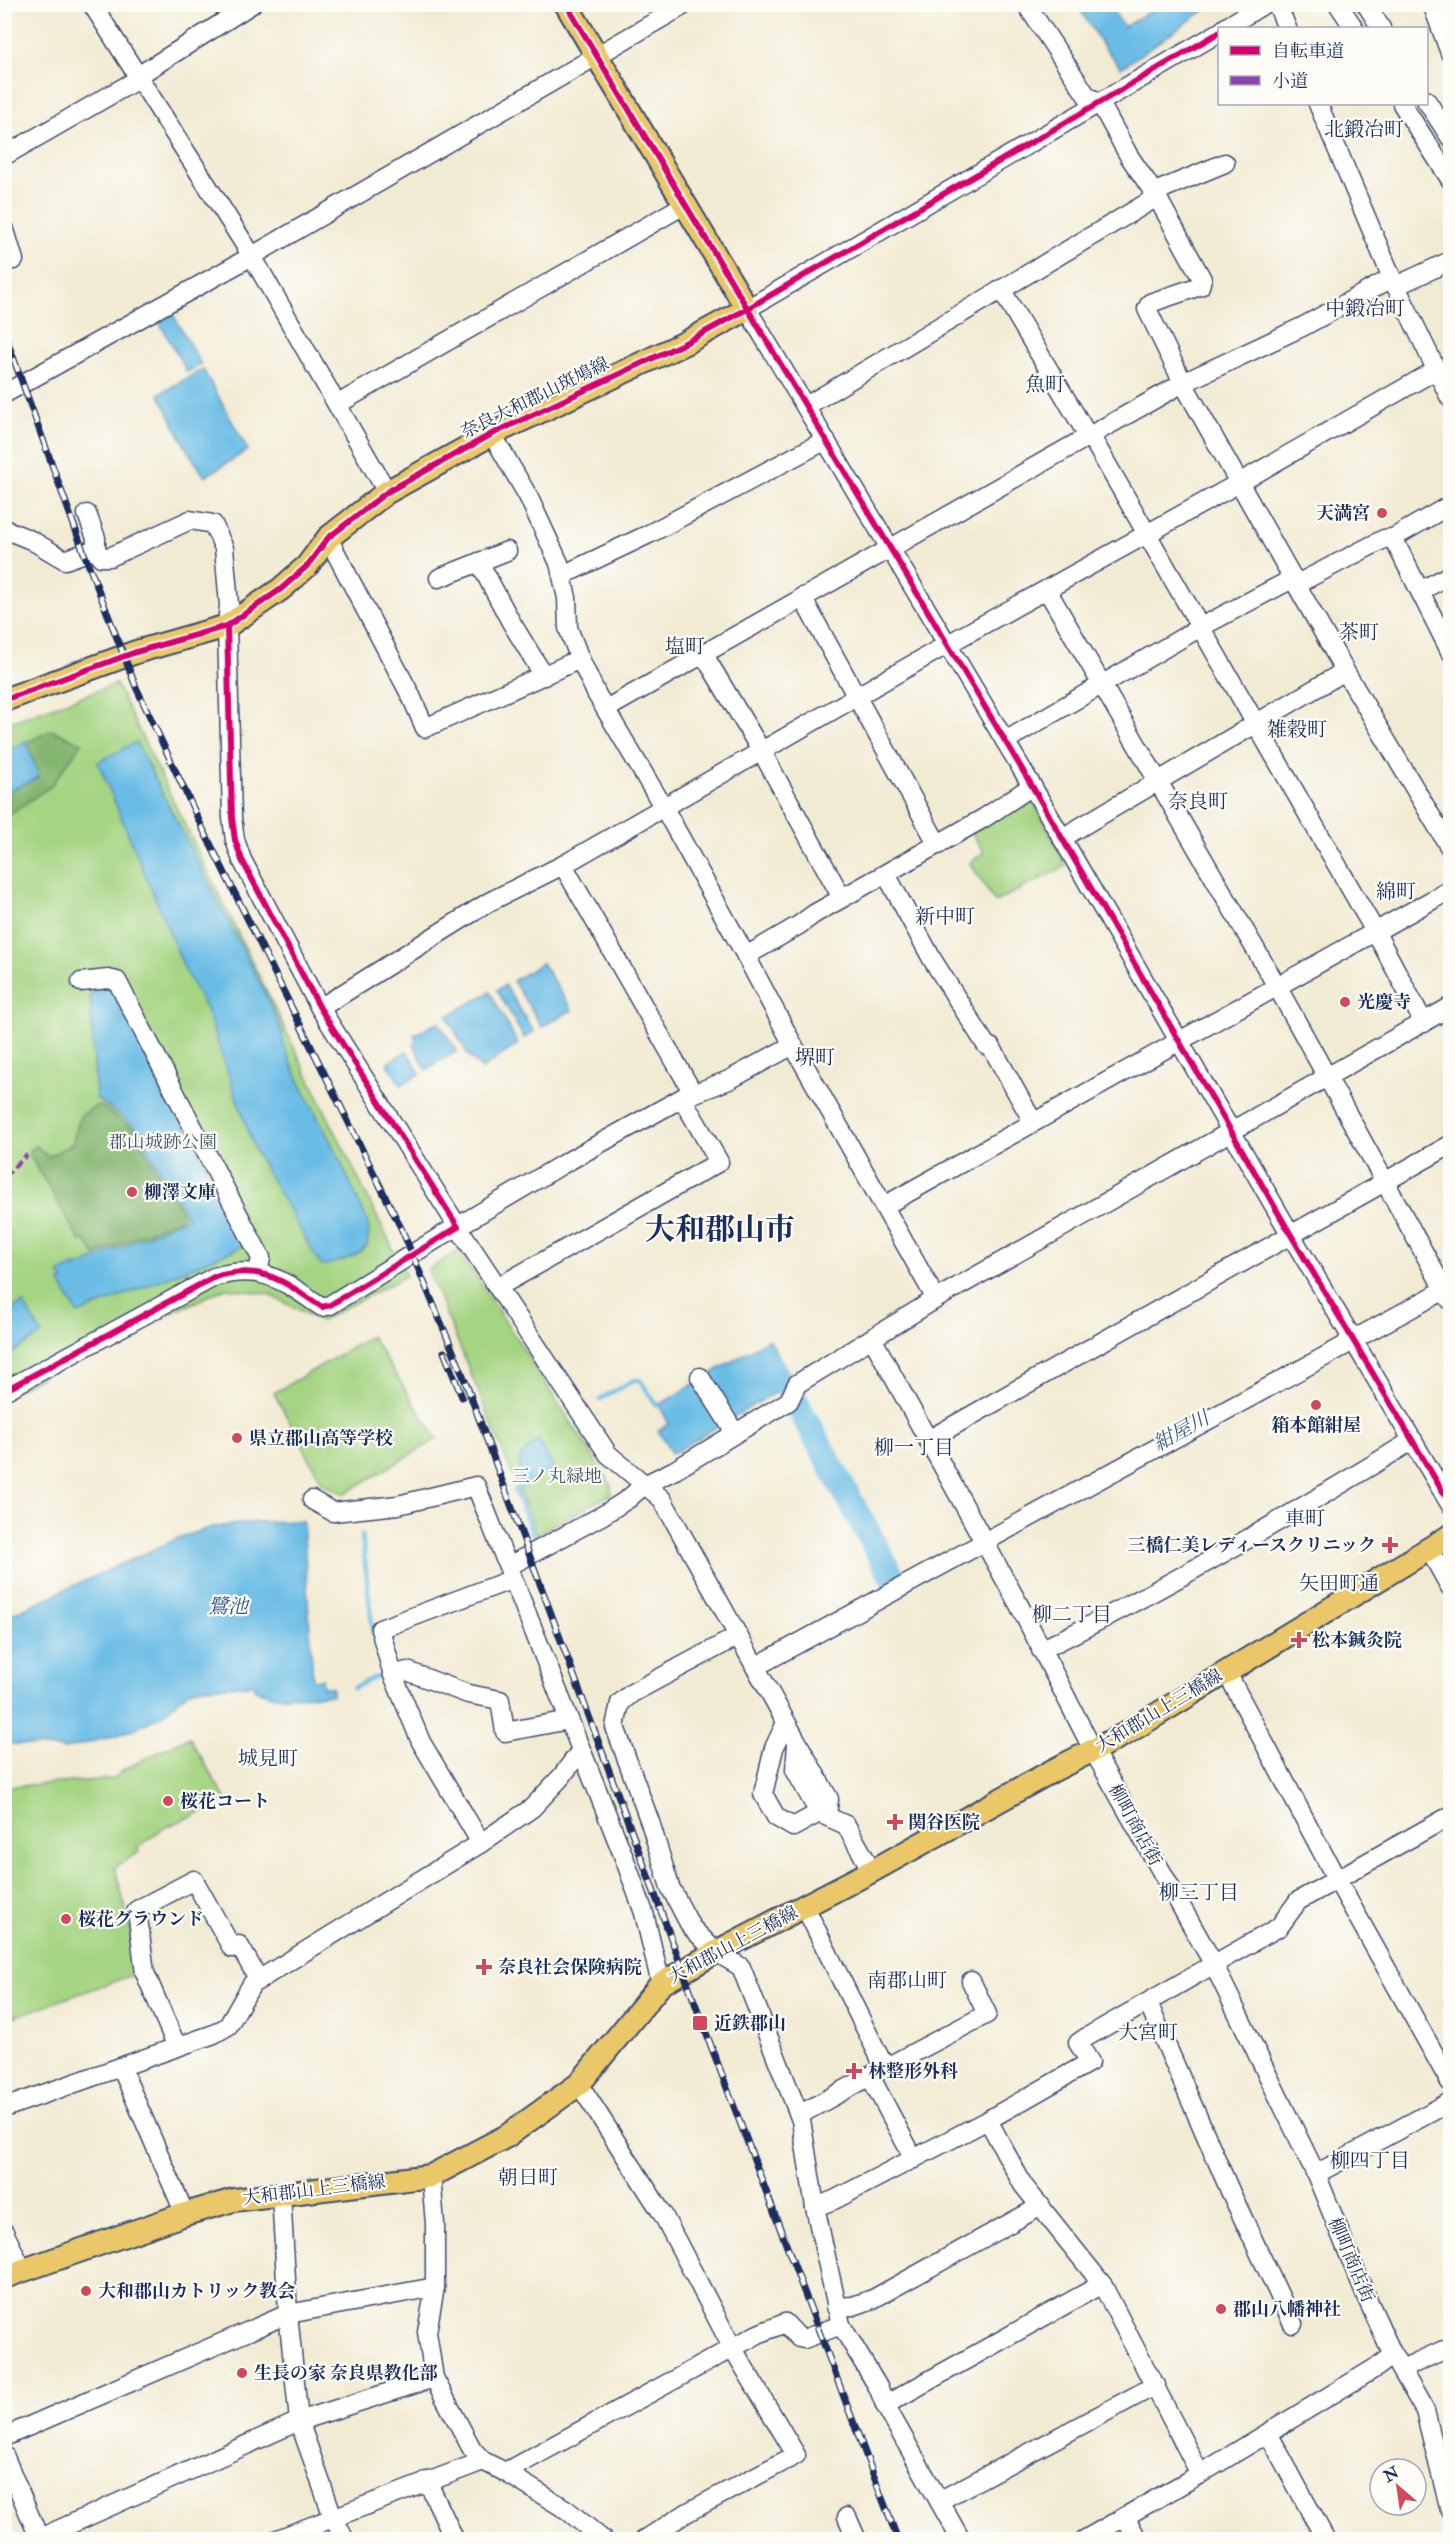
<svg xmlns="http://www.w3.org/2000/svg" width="1455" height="2544" font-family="'IM FELL Double Pica','Noto Serif JP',serif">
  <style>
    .green { fill: #a5d482; stroke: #608270; stroke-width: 1.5 }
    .forest { fill: #84b670; stroke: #507267; stroke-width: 1.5 }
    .water { fill: #69bce5; stroke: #4276a2; stroke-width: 1.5 }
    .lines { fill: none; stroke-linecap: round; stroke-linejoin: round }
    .stream { stroke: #69bce5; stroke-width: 4.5 }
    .river { stroke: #69bce5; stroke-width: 26 }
    .minor-casing { stroke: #3b4b70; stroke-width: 21 }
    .major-casing { stroke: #3b4b70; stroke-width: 26 }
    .minor { stroke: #fff; stroke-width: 18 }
    .major { stroke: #eac769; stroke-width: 22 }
    .rail-casing { stroke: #1b2f5e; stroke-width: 7 }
    .rail { stroke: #fdfcf7; stroke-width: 4.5; stroke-dasharray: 14; stroke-linecap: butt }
    .quiet { stroke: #8e44ad; stroke-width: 4.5; stroke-dasharray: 9 4.5; stroke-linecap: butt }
    .cycleway-casing { stroke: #fdfcf7; stroke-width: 10 }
    .cycleway { stroke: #d6006c; stroke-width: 6 }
    .poi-dot { fill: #d1495b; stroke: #fdfcf7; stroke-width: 2 }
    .labels { text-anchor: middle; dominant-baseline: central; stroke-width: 4.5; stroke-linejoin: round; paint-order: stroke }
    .street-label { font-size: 18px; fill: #1b2f5e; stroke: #fdfcf7 }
    .poi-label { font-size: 18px; font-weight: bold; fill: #1b2f5e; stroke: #fdfcf7; text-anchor: start }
    .park-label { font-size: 18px; fill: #3e5867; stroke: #fdfcf7 }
    .neighbourhood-label { font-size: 20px; fill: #1b2f5e; stroke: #fdfcf7 }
    .water-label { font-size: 20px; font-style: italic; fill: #325986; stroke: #fdfcf7 }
    .town-label { font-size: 30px; font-weight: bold; fill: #1b2f5e; stroke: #fdfcf7 }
  </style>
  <rect width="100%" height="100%" fill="#fdfcf7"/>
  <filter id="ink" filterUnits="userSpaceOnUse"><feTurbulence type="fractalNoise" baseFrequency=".0167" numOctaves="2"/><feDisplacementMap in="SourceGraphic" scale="12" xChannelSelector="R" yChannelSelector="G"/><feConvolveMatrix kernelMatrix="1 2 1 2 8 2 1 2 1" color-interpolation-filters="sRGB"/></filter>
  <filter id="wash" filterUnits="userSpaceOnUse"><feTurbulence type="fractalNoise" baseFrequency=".008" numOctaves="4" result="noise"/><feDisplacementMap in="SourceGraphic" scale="24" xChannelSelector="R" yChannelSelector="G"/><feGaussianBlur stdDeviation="1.35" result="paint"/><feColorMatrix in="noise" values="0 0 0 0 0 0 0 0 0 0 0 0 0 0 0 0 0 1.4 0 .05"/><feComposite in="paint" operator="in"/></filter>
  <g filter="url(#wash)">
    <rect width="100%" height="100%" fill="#f2ebd4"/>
    <g class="green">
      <polygon points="116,684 406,1276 320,1321 268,1294 226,1288 84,1353 5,1397 5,724"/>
      <polygon points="1029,793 1066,866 995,902 970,863 984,852 972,833"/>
      <polygon points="459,1250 611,1484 611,1494 537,1534 428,1270"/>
      <polygon points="371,1336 437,1439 344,1494 323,1484 274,1393"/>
      <polygon points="189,1737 225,1798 221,1804 164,1828 138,1847 139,1852 115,1867 141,1972 5,2020 4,1787 113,1779 125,1769"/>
    </g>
    <g class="forest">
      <polygon points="52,730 82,743 51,786 5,817 5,753"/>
      <polygon points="96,1106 101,1106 131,1127 183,1214 181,1218 95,1255 85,1240 80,1241 29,1154 29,1151 37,1146 48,1157 72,1144 80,1116"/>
    </g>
    <g class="water">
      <polygon points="1077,5 1109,5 1124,27 1160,5 1212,5 1121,68 1103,46"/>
      <polygon points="173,314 201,364 187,372 159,322"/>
      <polygon points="203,369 248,450 205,477 186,448 159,394"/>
      <polygon points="26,741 39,777 5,793 5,752"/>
      <path d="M136,742L263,989L282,1031L284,1046L299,1081L336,1152L367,1220L369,1230L367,1246C356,1258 336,1263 321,1266L255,1151L206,1009L186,972L98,762Z"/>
      <polygon points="542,963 572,1010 542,1027 513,981"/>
      <polygon points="505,985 534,1032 524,1038 497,990"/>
      <polygon points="106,987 117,992 246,1245 78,1314 60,1283 64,1280 59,1273 74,1266 75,1268 188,1217 133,1125 96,1098 90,994"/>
      <polygon points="490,992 518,1044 482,1069 468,1055 447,1016"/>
      <polygon points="438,1022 457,1051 426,1070 414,1045 416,1040 414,1035"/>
      <polygon points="407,1051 420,1074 401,1085 387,1063"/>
      <polygon points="23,1303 42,1334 5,1358 5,1313"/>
      <polygon points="769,1339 789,1374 791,1383 672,1454 658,1430 669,1424 659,1405"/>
      <polygon points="538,1439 554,1469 523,1486 519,1459"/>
      <polygon points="303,1521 313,1680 322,1679 323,1687 332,1687 332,1695 275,1696 255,1690 254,1685 203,1687 190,1690 162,1715 143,1725 118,1735 65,1749 5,1743 5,1617 181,1537 213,1527 257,1522"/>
    </g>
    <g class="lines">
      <g class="stream">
        <polyline points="600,1399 634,1380 640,1380 656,1404 659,1405"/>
        <polyline points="523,1486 515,1490 534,1537"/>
        <polyline points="362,1535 373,1634"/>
        <polyline points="353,1688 382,1674 384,1668"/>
      </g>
      <polyline class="river" points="787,1386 896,1584"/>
    </g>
  </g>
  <g filter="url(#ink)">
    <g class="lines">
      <defs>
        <g id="minor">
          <polyline points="92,4 252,256 387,492"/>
          <polyline points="1026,4 1087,96 1100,103 1129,156 1157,197 1202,279 1200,286 1150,303 1147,309 1183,383 1345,671 1450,848"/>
          <polyline points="1277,4 1287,28"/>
          <polyline points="1338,4 1354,28"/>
          <polyline points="1366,4 1381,28"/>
          <polyline points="1432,4 1450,53"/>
          <polyline points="1225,28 1264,4"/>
          <polyline points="1220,32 747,309 1032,786 1291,1235 1450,1504"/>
          <polyline points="1426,100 1450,137"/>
          <polyline points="1318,104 1392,278 1450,398"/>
          <polyline points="1402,104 1450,179"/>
          <polyline points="4,156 140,78 144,72 252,4"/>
          <polyline points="4,227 14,260"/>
          <polyline points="1396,286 1450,261"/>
          <polyline points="1001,289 1088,436 1093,440 1376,933 1424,1023"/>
          <polyline points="4,394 252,256 686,4"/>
          <polyline points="338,404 684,205"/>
          <polyline points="806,406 1157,197 1162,189 1225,163"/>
          <polyline points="492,434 528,496 559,563 567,598 568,628 580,659 597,695 664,808 746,956 793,1045 936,1299"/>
          <polyline points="1450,505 1393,538 1450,651"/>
          <polyline points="87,514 96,538 96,549"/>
          <polyline points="4,529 31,540 65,560 96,549 101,557 110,557 190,520 213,524 224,548 229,605 227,626 232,818 235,840 242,860 320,1008 458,1227 608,1454 662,1499 829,1799 828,1808 793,1827 776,1817 763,1794 774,1748 786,1723"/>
          <polyline points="328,538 411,696 425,728 580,659"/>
          <polyline points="479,562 511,622 544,676"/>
          <polyline points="563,575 649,534 826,440"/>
          <polyline points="439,578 507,551"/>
          <polyline points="1297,584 1384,539 1393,538"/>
          <polyline points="1047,590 1278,988 1450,1300"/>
          <polyline points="1420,591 1450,575"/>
          <polyline points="802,597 938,845"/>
          <polyline points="704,655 762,752 842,898"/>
          <polyline points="606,709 1183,383 1302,327 1392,278"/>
          <polyline points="1005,741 1199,628 1294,578"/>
          <polyline points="1062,838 1345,671"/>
          <polyline points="563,865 693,1093"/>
          <polyline points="886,874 932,959 986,1045 992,1048 1033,1122"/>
          <polyline points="746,956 799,925 814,914 984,818 1032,786"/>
          <polyline points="81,982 108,979 117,981 261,1258 258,1272"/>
          <polyline points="320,1008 489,902 563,865 948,644 1239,483 1436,370"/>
          <polyline points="884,1206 1450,890"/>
          <polyline points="498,1287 719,1162 682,1098"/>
          <polyline points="872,1338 1019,1605 1093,1750 1213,1963 1316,2174 1365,2294 1393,2355 1425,2411 1450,2510"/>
          <polyline points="700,1377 735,1433"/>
          <path d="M4,1391L214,1277C263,1263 283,1281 322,1307L330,1305L443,1235L563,1164L682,1098L729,1080L793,1045"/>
          <polyline points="928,1440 1450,1145"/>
          <polyline points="312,1500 333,1512 398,1505 476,1486 625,1860 644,1913 661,1984"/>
          <polyline points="1429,1549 1450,1587"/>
          <polyline points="509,1566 603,1515 628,1499 644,1485 675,1470 789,1401 797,1384 936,1299 1450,1007"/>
          <polyline points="738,1636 632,1693 620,1703 615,1727 650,1822 670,1887 691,1927 716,1952 741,1967 801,2120 815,2207 841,2325 878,2387 885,2405 961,2540"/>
          <path d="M1041,1650C1169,1587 1292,1515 1413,1440"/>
          <polyline points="755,1667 1344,1346 1352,1336 1362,1335 1450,1287"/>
          <polyline points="1226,1671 1337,1880 1450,2082"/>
          <polyline points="393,1675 407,1671 468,1694 500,1700 505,1732 569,1720"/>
          <polyline points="797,1744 795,1770 819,1813 846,1825 872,1871"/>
          <polyline points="481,1843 421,1742 393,1675 380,1629 513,1579"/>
          <polyline points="805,1907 885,2068 870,2076 914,2159"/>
          <polyline points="1148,2003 1231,2193 1293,2324"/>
          <polyline points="177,2047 145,1973 137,1910 194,1880 232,1948 239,1945 259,1980"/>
          <polyline points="121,2067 185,2214"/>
          <polyline points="885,2068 987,2014 971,1981"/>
          <polyline points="579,2084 662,2213 732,2347 796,2455 688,2512 644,2540"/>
          <polyline points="4,2108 214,2034 228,2026 252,1984 481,1843 532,1808 562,1776 581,1750"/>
          <polyline points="799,2115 870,2076"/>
          <polyline points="988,2120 1023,2185 1102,2284 1200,2474"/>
          <polyline points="1316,2174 1450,2102"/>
          <polyline points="431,2176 435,2224 435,2287 427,2332 434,2378 472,2449 483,2461 505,2472 567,2510 603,2540"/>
          <polyline points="281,2194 288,2314 299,2421 333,2517 345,2540"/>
          <polyline points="815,2207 834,2200 988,2120 1090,2062 1078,2043 1085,2038 1279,1927 1298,1901 1450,1816"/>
          <polyline points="4,2232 23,2271"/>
          <polyline points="836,2307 853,2306 873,2299 1041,2206"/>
          <polyline points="1402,2369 1450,2347"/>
          <polyline points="885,2405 1102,2284"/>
          <polyline points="1268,2433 1326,2540"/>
          <polyline points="4,2437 288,2314 435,2287"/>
          <polyline points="4,2455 40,2540"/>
          <polyline points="505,2472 758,2334 785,2323 799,2338 804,2339 841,2325"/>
          <polyline points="427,2481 455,2540"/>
          <polyline points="939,2501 1156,2385"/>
          <polyline points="847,2517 857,2540"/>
          <polyline points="1125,2517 1138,2540"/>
          <polyline points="40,2538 299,2421 434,2378"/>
          <polyline points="275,2540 483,2461"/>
          <polyline points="1084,2540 1200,2474 1377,2367 1393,2355"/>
        </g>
        <g id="major">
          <polyline points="4,700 136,652 227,626 281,589 307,566 328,538 387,492 492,434 685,343 747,309 566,4"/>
          <polyline points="4,2277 185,2214 234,2200 431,2176 507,2136 579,2084 661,1984 716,1952 872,1871 1054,1770 1125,1734 1450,1536"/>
        </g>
      </defs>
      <use href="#minor" class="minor-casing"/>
      <use href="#major" class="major-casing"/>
      <use href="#minor" class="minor"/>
      <use href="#major" class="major"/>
      <defs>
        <g id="rail">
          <polyline points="4,332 84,553 136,687 201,825 402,1230 461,1370 702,2022 898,2540"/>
          <polyline points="444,1352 462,1397"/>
        </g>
      </defs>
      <use href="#rail" class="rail-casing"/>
      <use href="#rail" class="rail"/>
      <polyline class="quiet" points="4,1177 27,1155"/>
      <defs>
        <g id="cycleway">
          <polyline points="566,4 1032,786 1291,1235 1450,1504"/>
          <polyline points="4,700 136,652 227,626 281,589 307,566 328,538 387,492 492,434 685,343 747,309 1220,32"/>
          <path d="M4,1391L214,1277C263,1263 283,1281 322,1307L330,1305L458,1227L320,1008L242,860L235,840L232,818L227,626"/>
        </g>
      </defs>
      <use href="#cycleway" class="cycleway-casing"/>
      <use href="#cycleway" class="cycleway"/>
    </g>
  </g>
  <g class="poi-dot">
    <circle cx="1382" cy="513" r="6"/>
    <circle cx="1345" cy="1002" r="6"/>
    <circle cx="132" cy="1192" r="6"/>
    <circle cx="1316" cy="1405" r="6"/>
    <circle cx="237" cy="1438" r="6"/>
    <path d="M1387 1536h6v6h6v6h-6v6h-6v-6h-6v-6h6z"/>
    <path d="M1296 1631h6v6h6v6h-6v6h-6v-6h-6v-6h6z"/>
    <circle cx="168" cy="1801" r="6"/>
    <path d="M892 1813h6v6h6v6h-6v6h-6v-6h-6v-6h6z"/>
    <circle cx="66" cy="1919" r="6"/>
    <path d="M481 1958h6v6h6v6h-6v6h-6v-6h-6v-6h6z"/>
    <rect x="692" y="2015" width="16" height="16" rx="3"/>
    <path d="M851 2062h6v6h6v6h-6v6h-6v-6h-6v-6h6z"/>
    <circle cx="86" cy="2291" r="6"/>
    <circle cx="1221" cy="2309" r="6"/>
    <circle cx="242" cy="2373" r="6"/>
  </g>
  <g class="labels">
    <g class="street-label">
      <text transform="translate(535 398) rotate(-26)">奈良大和郡山斑鳩線</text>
      <text transform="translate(1159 1711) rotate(-31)">大和郡山上三橋線</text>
      <text transform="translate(1135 1825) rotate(61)">柳町商店街</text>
      <text transform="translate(733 1945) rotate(-28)">大和郡山上三橋線</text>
      <text transform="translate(314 2190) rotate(-7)">大和郡山上三橋線</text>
      <text transform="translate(1351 2260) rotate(67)">柳町商店街</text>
    </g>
    <g class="poi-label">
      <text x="1370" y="513" text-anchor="end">天満宮</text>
      <text x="1357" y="1002">光慶寺</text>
      <text x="144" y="1192">柳澤文庫</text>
      <text x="1316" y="1425" text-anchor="middle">箱本館紺屋</text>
      <text x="249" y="1438">県立郡山高等学校</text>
      <text x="1376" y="1545" text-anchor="end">三橋仁美レディースクリニック</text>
      <text x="1312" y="1640">松本鍼灸院</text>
      <text x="180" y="1801">桜花コート</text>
      <text x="908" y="1822">関谷医院</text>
      <text x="78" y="1919">桜花グラウンド</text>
      <text x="498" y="1967">奈良社会保険病院</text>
      <text x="714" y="2023">近鉄郡山</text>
      <text x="868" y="2071">林整形外科</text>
      <text x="98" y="2291">大和郡山カトリック教会</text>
      <text x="1233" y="2309">郡山八幡神社</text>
      <text x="254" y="2373">生長の家 奈良県教化部</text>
    </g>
    <g class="park-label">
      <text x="163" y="1142">郡山城跡公園</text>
      <text x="557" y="1476">三ノ丸緑地</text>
    </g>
    <g class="neighbourhood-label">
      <text x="1364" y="129">北鍛冶町</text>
      <text x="1365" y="308">中鍛冶町</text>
      <text x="1045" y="384">魚町</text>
      <text x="1359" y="632">茶町</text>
      <text x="685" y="646">塩町</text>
      <text x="1297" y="729">雑穀町</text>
      <text x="1198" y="801">奈良町</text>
      <text x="1396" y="891">綿町</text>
      <text x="945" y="916">新中町</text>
      <text x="815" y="1057">堺町</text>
      <text x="914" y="1447">柳一丁目</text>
      <text x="1305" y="1518">車町</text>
      <text x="1339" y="1583">矢田町通</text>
      <text x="1072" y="1614">柳二丁目</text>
      <text x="268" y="1758">城見町</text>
      <text x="1199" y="1892">柳三丁目</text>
      <text x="907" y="1980">南郡山町</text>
      <text x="1148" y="2032">大宮町</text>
      <text x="1370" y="2160">柳四丁目</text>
      <text x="528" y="2177">朝日町</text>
    </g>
    <g class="water-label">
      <text transform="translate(1181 1431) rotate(-29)">紺屋川</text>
      <text x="228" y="1606">鷺池</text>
    </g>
    <g class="town-label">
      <text x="720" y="1229">大和郡山市</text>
    </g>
  </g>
  <rect width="1455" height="2544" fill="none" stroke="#fdfcf7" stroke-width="24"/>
  <rect x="1218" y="27" width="210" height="78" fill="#fdfcf7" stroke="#a3aaba" stroke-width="1.5"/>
  <rect x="1230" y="46" width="30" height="9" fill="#d6006c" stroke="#a3aaba" stroke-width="1.5"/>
  <text x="1272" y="57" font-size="18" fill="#1b2f5e">自転車道</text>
  <rect x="1230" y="76" width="30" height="9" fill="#8e44ad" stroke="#a3aaba" stroke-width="1.5"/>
  <text x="1272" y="87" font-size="18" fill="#1b2f5e">小道</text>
  <g transform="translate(1398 2487) rotate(331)"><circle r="28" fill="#fdfcf7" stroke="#a3aaba" stroke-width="1.5"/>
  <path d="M0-4.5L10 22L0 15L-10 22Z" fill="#d1495b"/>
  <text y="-9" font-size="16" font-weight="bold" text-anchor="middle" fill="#1b2f5e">N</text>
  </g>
</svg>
